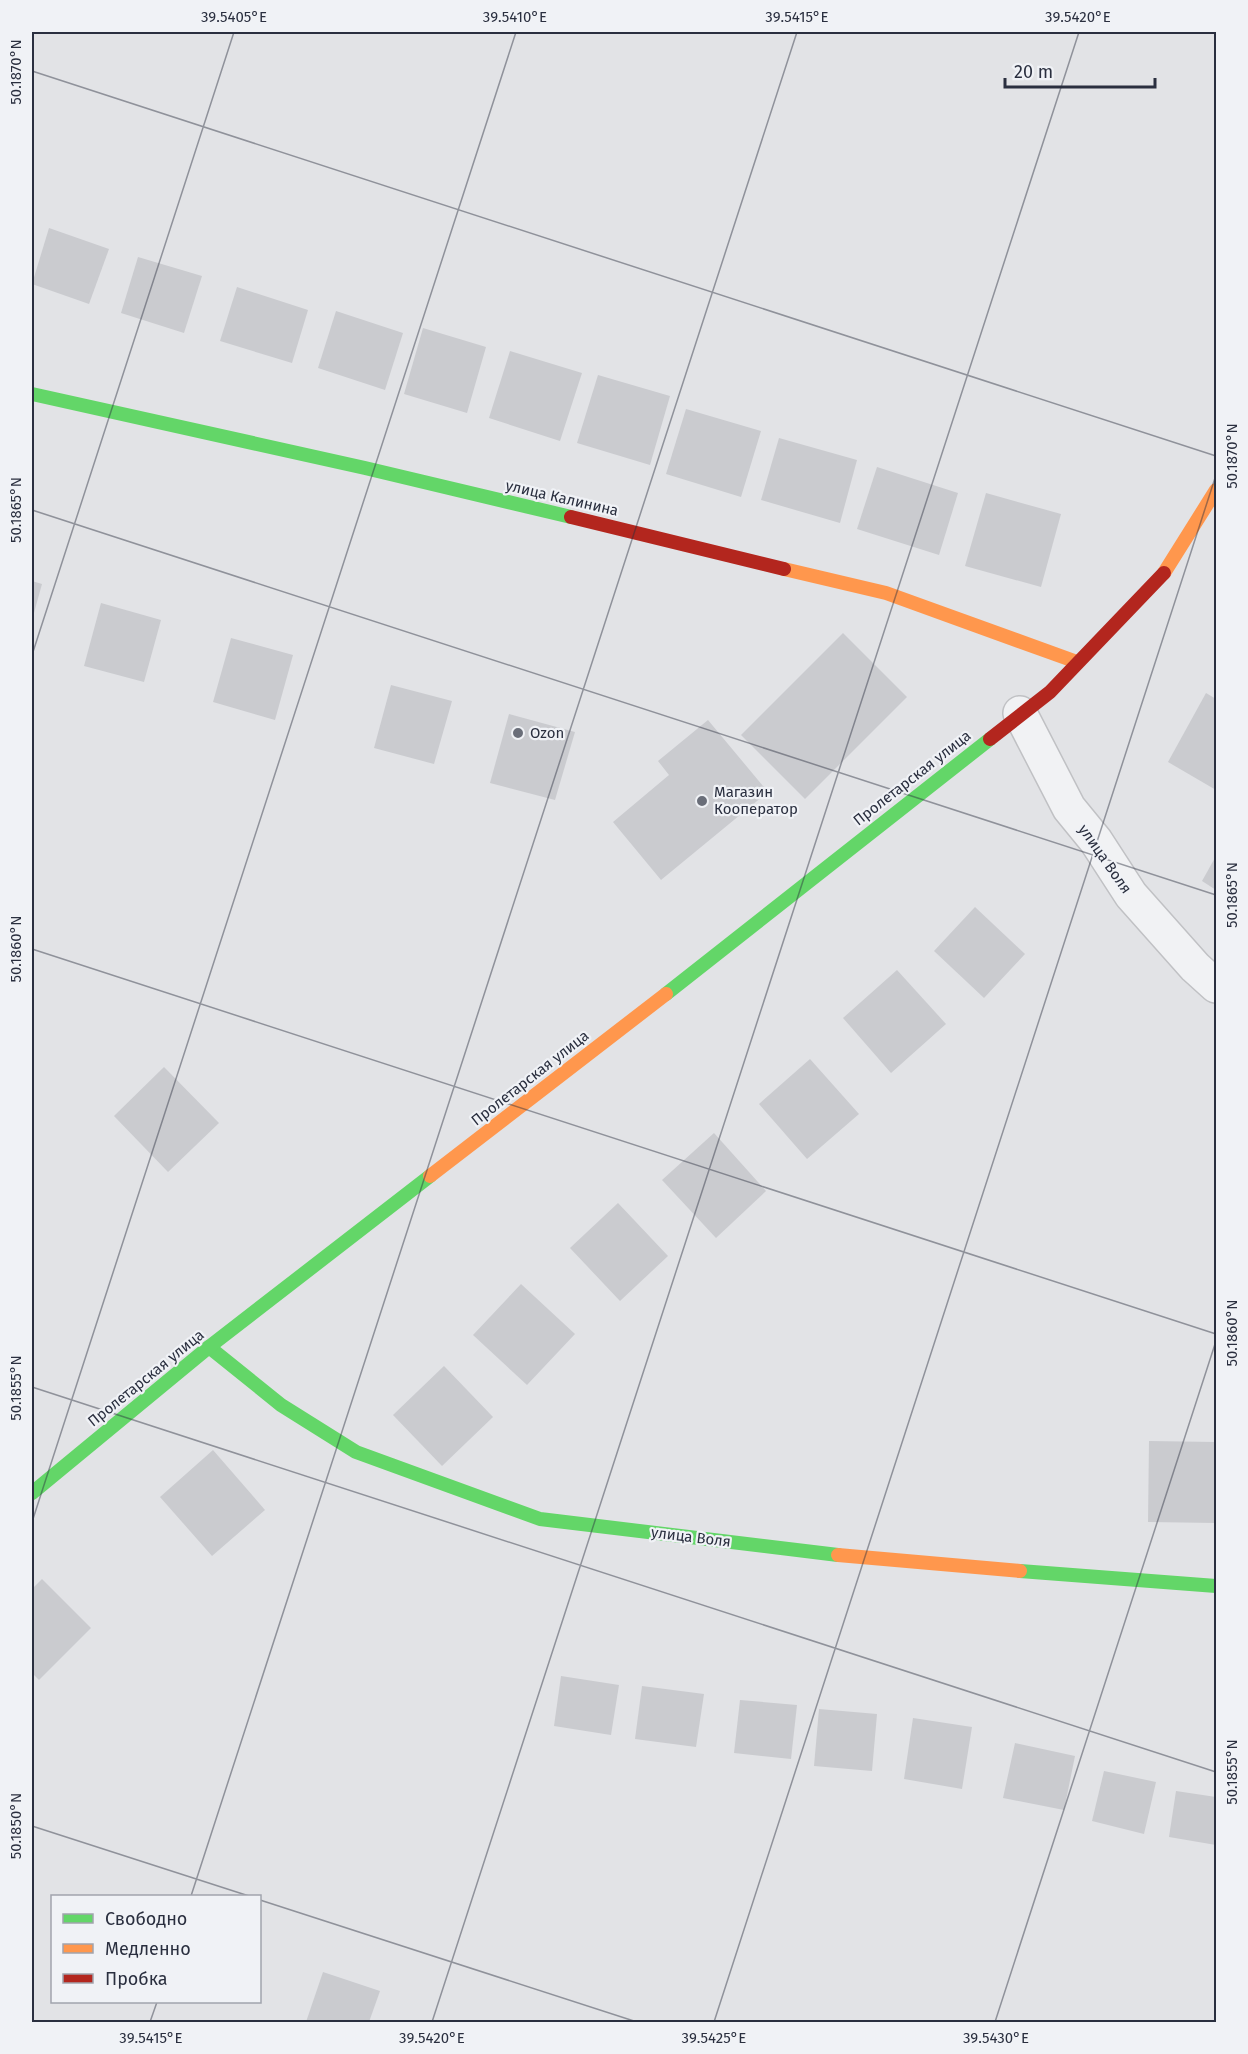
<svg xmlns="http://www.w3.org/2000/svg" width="1248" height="2054" font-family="'Fira Sans',sans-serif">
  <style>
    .building { fill: #cacbcf }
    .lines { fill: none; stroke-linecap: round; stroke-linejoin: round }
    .street-casing { stroke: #c0c1c4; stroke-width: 36 }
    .street { stroke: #f1f2f4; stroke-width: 33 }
    .fast { stroke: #63d668; stroke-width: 14 }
    .slow { stroke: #ff974d; stroke-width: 14 }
    .jam { stroke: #b3261e; stroke-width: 14 }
    .ticks { fill: none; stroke: #2a2f3f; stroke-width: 1.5; stroke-opacity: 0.45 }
    .poi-dot { fill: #6a6e79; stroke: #f0f2f6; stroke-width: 2 }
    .labels { text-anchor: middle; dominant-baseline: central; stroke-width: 4.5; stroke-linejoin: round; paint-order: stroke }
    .street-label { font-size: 15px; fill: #2a2f3f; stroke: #f0f2f6 }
    .poi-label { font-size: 15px; fill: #2a2f3f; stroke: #f0f2f6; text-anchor: start }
    .neatline { fill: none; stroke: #2a2f3f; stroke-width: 2 }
    .ticks-label { font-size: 15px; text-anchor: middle; fill: #2a2f3f }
  </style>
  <rect width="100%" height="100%" fill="#e2e3e6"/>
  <g class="building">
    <polygon points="49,228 109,249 89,304 32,284"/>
    <polygon points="138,257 202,276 184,333 121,313"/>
    <polygon points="237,287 308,310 292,363 220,341"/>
    <polygon points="336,311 403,333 385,390 318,368"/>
    <polygon points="423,328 486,347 467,413 404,394"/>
    <polygon points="510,351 582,373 560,441 489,418"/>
    <polygon points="598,375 670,396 650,465 577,443"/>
    <polygon points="686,409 761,431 741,497 666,474"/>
    <polygon points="779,438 857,460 840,523 761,500"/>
    <polygon points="877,467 958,493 939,555 857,529"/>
    <polygon points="986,493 1061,514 1041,587 965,566"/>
    <polygon points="32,581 42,584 32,620"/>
    <polygon points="101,603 161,620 144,682 84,666"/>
    <polygon points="843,633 907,697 805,799 741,735"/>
    <polygon points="231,638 293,655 275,720 213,702"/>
    <polygon points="391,685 452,701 434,764 374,748"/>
    <polygon points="1206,693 1216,699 1216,790 1168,762"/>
    <polygon points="509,714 575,732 555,800 490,783"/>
    <polygon points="708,720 768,792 661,880 613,822 669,775 658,761"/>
    <polygon points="1216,856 1216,890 1202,881"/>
    <polygon points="975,907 1025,954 984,998 934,951"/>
    <polygon points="897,970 946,1024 891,1073 843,1018"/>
    <polygon points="810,1059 859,1114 807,1159 759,1104"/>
    <polygon points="164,1067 219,1123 168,1172 114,1116"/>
    <polygon points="714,1133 766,1191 716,1238 662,1180"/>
    <polygon points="618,1203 668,1256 620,1301 570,1248"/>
    <polygon points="521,1284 575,1334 527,1385 473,1335"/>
    <polygon points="444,1366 493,1417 442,1466 393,1415"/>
    <polygon points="1149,1441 1216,1442 1216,1523 1148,1522"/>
    <polygon points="213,1450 265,1510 212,1556 160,1497"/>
    <polygon points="42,1579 91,1628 39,1680 32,1673 32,1589"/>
    <polygon points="561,1676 619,1685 611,1735 554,1726"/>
    <polygon points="642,1686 704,1694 696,1747 635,1739"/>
    <polygon points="740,1700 797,1705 791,1759 734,1753"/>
    <polygon points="819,1709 877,1714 872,1771 814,1766"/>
    <polygon points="913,1718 972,1727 962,1789 904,1779"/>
    <polygon points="1015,1743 1075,1756 1064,1810 1003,1798"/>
    <polygon points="1104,1771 1156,1782 1144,1834 1092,1821"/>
    <polygon points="1176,1791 1216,1797 1216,1845 1169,1837"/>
    <polygon points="323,1972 380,1991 369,2022 306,2022"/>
  </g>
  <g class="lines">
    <defs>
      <polyline id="street" points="1020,713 1069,808 1096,841 1131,895 1195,967 1216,986"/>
    </defs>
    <use href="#street" class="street-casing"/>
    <use href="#street" class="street"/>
    <g class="fast">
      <polyline points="32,394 365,468 571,517"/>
      <polyline points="666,994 990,739"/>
      <polyline points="209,1347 281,1405 356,1452 540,1519 838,1555"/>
      <polyline points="32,1493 209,1347 430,1176"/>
      <polyline points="1020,1571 1216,1586"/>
    </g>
    <g class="slow">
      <polyline points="784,569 886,593 1077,662"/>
      <polyline points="1164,573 1216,490"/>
      <polyline points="430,1176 666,994"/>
      <polyline points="838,1555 1020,1571"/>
    </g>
    <g class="jam">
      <polyline points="571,517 784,569"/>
      <polyline points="990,739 1050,692 1164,573"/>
    </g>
  </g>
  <path class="ticks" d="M32,71L1216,456M32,510L1216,895M32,655L234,32M32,949L1216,1334M32,1387L1216,1772M32,1522L516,32M32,1826L249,1896M191,1896L797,32M260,1900L637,2022M150,2022L157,2002M432,2022L1079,32M714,2022L1216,475M995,2022L1216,1341"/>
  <g class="poi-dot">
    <circle cx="518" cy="733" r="6"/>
    <circle cx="702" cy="801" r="6"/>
  </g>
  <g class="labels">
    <g class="street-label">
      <text transform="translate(562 498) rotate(13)">улица Калинина</text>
      <text transform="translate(912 778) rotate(-38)">Пролетарская улица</text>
      <text transform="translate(1105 859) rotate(55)">улица Воля</text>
      <text transform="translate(530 1078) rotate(-38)">Пролетарская улица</text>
      <text transform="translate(146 1378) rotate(-39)">Пролетарская улица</text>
      <text transform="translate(691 1537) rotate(7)">улица Воля</text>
    </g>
    <g class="poi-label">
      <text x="530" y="733">Ozon</text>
      <text x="714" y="792">Магазин<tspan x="714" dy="17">Кооператор</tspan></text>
    </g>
  </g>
  <rect width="1248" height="2054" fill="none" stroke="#f0f2f6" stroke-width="66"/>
  <rect x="51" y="1895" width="210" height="108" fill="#f0f2f6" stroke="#a1a4ad" stroke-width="1.5"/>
  <rect x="63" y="1914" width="30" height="9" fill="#63d668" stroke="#a1a4ad" stroke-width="1.5"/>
  <text x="105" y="1925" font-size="18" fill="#2a2f3f">Свободно</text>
  <rect x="63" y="1944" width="30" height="9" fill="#ff974d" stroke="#a1a4ad" stroke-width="1.5"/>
  <text x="105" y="1955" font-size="18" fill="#2a2f3f">Медленно</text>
  <rect x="63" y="1974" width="30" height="9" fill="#b3261e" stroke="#a1a4ad" stroke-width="1.5"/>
  <text x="105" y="1985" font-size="18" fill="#2a2f3f">Пробка</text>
  <path d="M1005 78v9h150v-9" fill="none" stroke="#2a2f3f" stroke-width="3"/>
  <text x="1014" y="78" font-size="18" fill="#2a2f3f" stroke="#f0f2f6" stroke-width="4.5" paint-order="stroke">20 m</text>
  <rect x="33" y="33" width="1182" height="1988" class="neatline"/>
  <g class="ticks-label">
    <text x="234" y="22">39.5405°E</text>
    <text x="515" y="22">39.5410°E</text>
    <text x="797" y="22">39.5415°E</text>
    <text x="1078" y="22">39.5420°E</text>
    <text transform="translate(16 72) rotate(-90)" y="5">50.1870°N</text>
    <text transform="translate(1232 456) rotate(-90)" y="5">50.1870°N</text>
    <text transform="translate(16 510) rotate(-90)" y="5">50.1865°N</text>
    <text transform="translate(1232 895) rotate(-90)" y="5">50.1865°N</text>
    <text transform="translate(16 949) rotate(-90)" y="5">50.1860°N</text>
    <text transform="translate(1232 1333) rotate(-90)" y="5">50.1860°N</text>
    <text transform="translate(16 1388) rotate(-90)" y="5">50.1855°N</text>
    <text transform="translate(1232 1772) rotate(-90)" y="5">50.1855°N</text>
    <text transform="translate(16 1826) rotate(-90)" y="5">50.1850°N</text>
    <text x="151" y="2043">39.5415°E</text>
    <text x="432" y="2043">39.5420°E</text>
    <text x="714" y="2043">39.5425°E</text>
    <text x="996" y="2043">39.5430°E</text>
  </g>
</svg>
